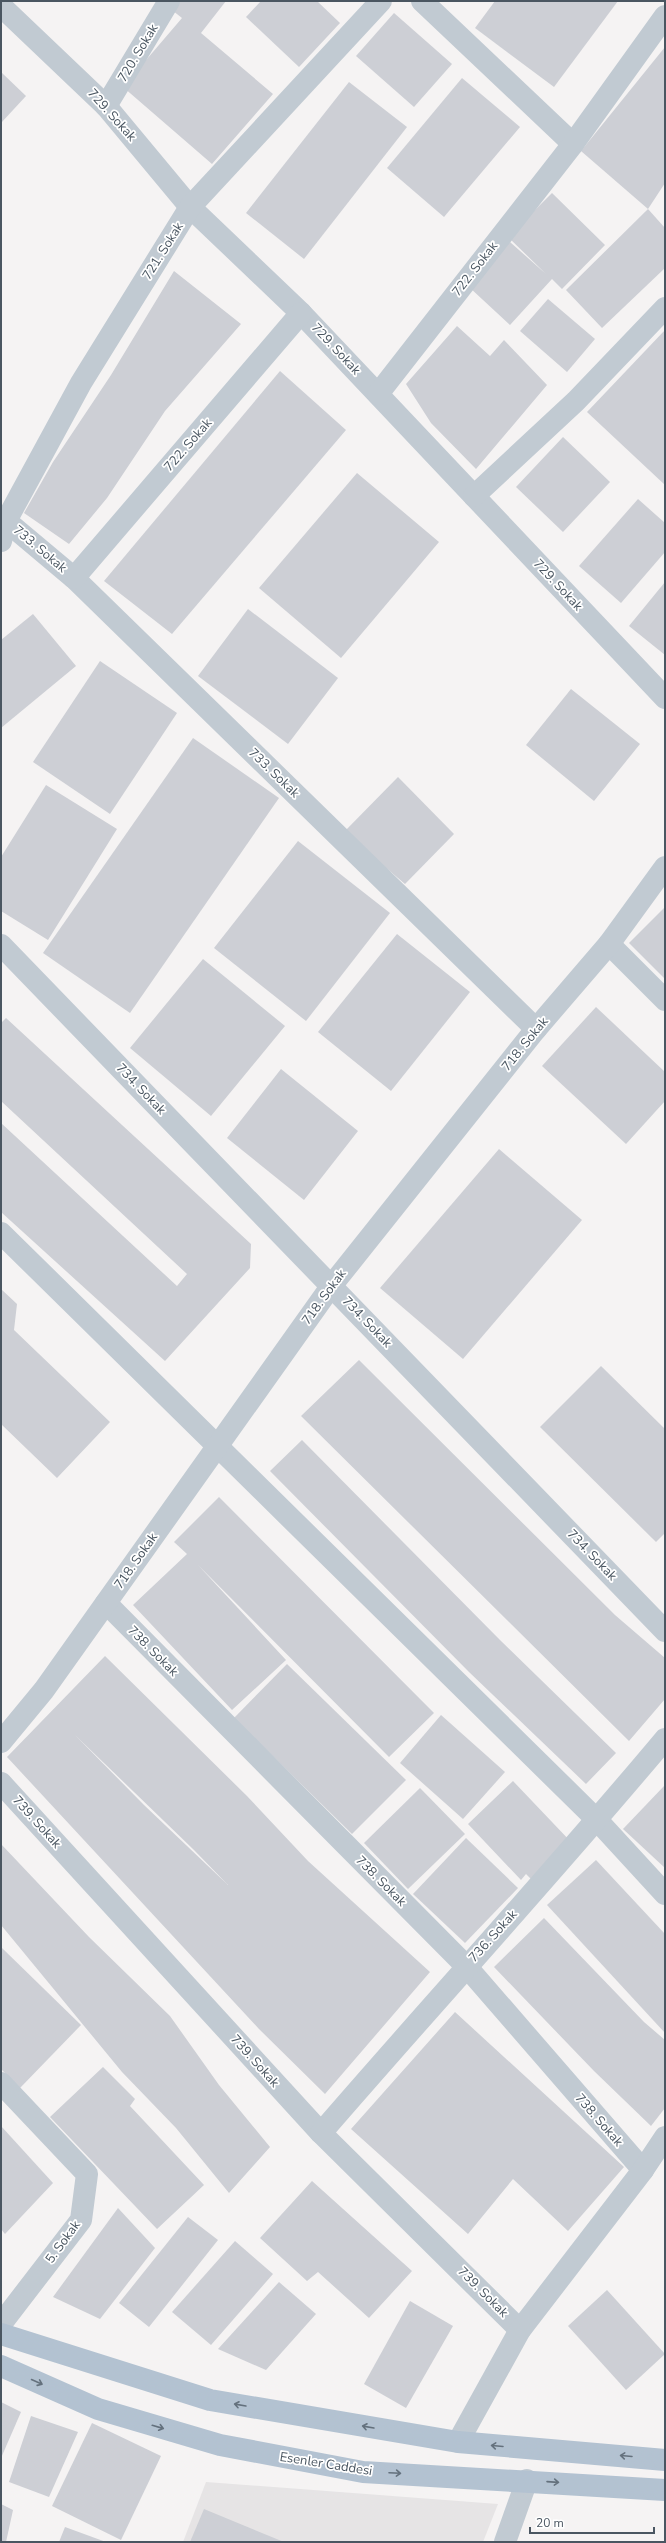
<svg xmlns="http://www.w3.org/2000/svg" width="666" height="2543" font-family="'Nunito Sans',sans-serif">
  <style>
    .education { fill: #e6e4e5 }
    .building { fill: #cdcfd5; fill-rule: evenodd }
    .lines { fill: none; stroke-linecap: round; stroke-linejoin: round }
    .minor { stroke: #c1cad2; stroke-width: 22 }
    .major { stroke: #b3c2d1; stroke-width: 22 }
    .oneway { stroke: #64717d }
    .labels { text-anchor: middle; dominant-baseline: central; stroke-width: 3.5; stroke-linejoin: round; paint-order: stroke }
    .street-label { font-size: 13px; fill: #4a5661; stroke: #fff }
  </style>
  <rect width="100%" height="100%" fill="#f5f3f3"/>
  <polygon class="education" points="206,2482 498,2504 483,2542 183,2542"/>
  <g class="building">
    <polygon points="173,1 226,1 201,33 273,94 212,164 123,87 182,18 168,7"/>
    <polygon points="261,1 317,1 340,23 299,67 246,17"/>
    <polygon points="495,1 618,1 554,87 475,28"/>
    <polygon points="394,13 452,64 414,107 356,56"/>
    <polygon points="665,47 665,183 648,209 581,151"/>
    <polygon points="1,72 26,96 1,123"/>
    <polygon points="462,78 520,127 444,217 387,168"/>
    <polygon points="349,82 407,127 304,259 246,213"/>
    <polygon points="552,193 605,245 562,289 552,279 510,325 469,287 510,242 546,274 508,237"/>
    <polygon points="648,209 665,228 665,268 602,328 566,290"/>
    <polygon points="174,271 241,324 165,411 107,498 69,544 24,513 53,462 111,375"/>
    <polygon points="548,299 595,339 567,372 520,331"/>
    <polygon points="457,326 490,356 504,340 547,385 476,469 431,423 406,384"/>
    <polygon points="665,330 665,485 587,412"/>
    <polygon points="280,371 346,430 172,634 104,581"/>
    <polygon points="563,437 610,482 563,532 516,487"/>
    <polygon points="357,473 439,542 341,658 259,588"/>
    <polygon points="638,499 665,523 665,552 621,603 579,566"/>
    <polygon points="665,582 665,655 629,626"/>
    <polygon points="248,609 338,678 288,744 198,676"/>
    <polygon points="33,614 76,666 1,728 1,640"/>
    <polygon points="100,661 177,713 110,814 33,762"/>
    <polygon points="571,689 640,744 594,801 526,745"/>
    <polygon points="193,738 279,798 130,1013 43,953"/>
    <polygon points="398,777 454,834 405,884 344,832"/>
    <polygon points="46,785 117,829 48,940 1,911 1,857"/>
    <polygon points="298,841 390,913 306,1021 214,948"/>
    <polygon points="665,907 665,979 629,943"/>
    <polygon points="397,934 470,992 391,1091 318,1032"/>
    <polygon points="203,959 285,1026 211,1116 130,1048"/>
    <polygon points="596,1007 665,1072 665,1101 626,1144 542,1066"/>
    <polygon points="6,1018 251,1244 250,1268 165,1361 1,1212 1,1123 177,1286 187,1274 1,1101 1,1023"/>
    <polygon points="281,1069 358,1131 304,1200 227,1138"/>
    <polygon points="499,1149 582,1220 463,1359 380,1288"/>
    <polygon points="1,1289 17,1304 14,1330 110,1422 57,1478 1,1424"/>
    <polygon points="359,1360 615,1615 665,1658 665,1699 629,1741 301,1416"/>
    <polygon points="601,1366 665,1429 665,1533 656,1542 540,1427"/>
    <polygon points="302,1440 500,1640 616,1753 586,1784 469,1672 270,1471"/>
    <polygon points="219,1497 434,1713 389,1757 198,1565 286,1660 232,1710 133,1605 187,1554 174,1542"/>
    <path d="M105,1656L247,1796L308,1861L430,1972L325,2094L259,2029L7,1757ZM75,1735L194,1850L228,1885L144,1805Z"/>
    <polygon points="287,1664 406,1780 352,1834 234,1718"/>
    <polygon points="441,1715 505,1772 463,1819 400,1763"/>
    <polygon points="513,1781 572,1843 533,1881 526,1874 521,1880 468,1824"/>
    <polygon points="665,1785 665,1868 623,1829"/>
    <polygon points="420,1788 465,1834 408,1889 364,1843"/>
    <polygon points="466,1838 518,1888 465,1943 413,1894"/>
    <polygon points="1,1844 89,1937 170,2016 219,2085 270,2147 229,2193 176,2128 122,2072 1,1925"/>
    <polygon points="596,1860 665,1934 665,2033 547,1905"/>
    <polygon points="544,1918 644,2022 665,2040 665,2108 651,2126 594,2071 494,1967"/>
    <polygon points="2,1948 81,2025 20,2088 1,2069"/>
    <polygon points="455,2012 624,2167 568,2231 513,2179 468,2234 351,2129"/>
    <polygon points="103,2067 135,2099 130,2106 204,2185 157,2229 50,2117"/>
    <polygon points="1,2126 53,2183 5,2234 1,2229"/>
    <polygon points="312,2181 412,2271 369,2318 318,2272 307,2281 260,2238"/>
    <polygon points="118,2208 155,2248 100,2319 53,2297"/>
    <polygon points="188,2217 218,2240 149,2327 119,2303"/>
    <polygon points="235,2241 273,2274 211,2345 172,2312"/>
    <polygon points="279,2282 316,2314 266,2370 218,2349"/>
    <polygon points="607,2290 665,2354 626,2390 568,2326"/>
    <polygon points="410,2301 453,2326 406,2408 364,2384"/>
    <polygon points="1,2402 21,2412 1,2458"/>
    <polygon points="31,2416 78,2432 49,2497 9,2482"/>
    <polygon points="92,2423 161,2456 121,2540 52,2506"/>
    <polygon points="1,2504 13,2510 6,2542 1,2542"/>
    <polygon points="204,2509 284,2542 190,2542"/>
    <polygon points="65,2527 106,2542 59,2542"/>
  </g>
  <g class="lines">
    <g class="minor">
      <polyline points="422,1 573,144"/>
      <polyline points="1,6 106,106 190,207 301,313 665,698"/>
      <polyline points="106,106 169,1"/>
      <polyline points="378,394 573,144 665,16"/>
      <polyline points="474,496 576,401 665,308"/>
      <polyline points="6,521 74,578 536,1029"/>
      <polyline points="1,541 6,521 81,383 190,207 381,1"/>
      <polyline points="74,578 301,313"/>
      <polyline points="609,944 665,1000"/>
      <polyline points="1,945 665,1631"/>
      <polyline points="1,1233 597,1820 665,1894"/>
      <polyline points="106,1603 466,1966 643,2170"/>
      <polyline points="1,1742 44,1690 332,1285 536,1029 609,944 665,867"/>
      <polyline points="1,1783 321,2133 520,2330"/>
      <polyline points="1,2083 87,2174 81,2220 1,2324"/>
      <path d="M321,2133C435,2001 553,1873 665,1739"/>
      <polyline points="458,2442 520,2330 643,2170 665,2137"/>
      <polyline points="505,2542 527,2480"/>
    </g>
    <g class="major">
      <polyline points="1,2334 210,2400 458,2442 665,2460"/>
      <polyline points="1,2366 98,2409 220,2445 363,2472 665,2490"/>
    </g>
  </g>
  <defs><path id="oneway-shaft" d="M-6 0H5M1.5-3L5.5 0L1.5 3" fill="none" stroke-width="1.6" stroke-linecap="round" stroke-linejoin="round"/></defs>
  <g class="oneway">
    <use href="#oneway-shaft" transform="translate(37 2382) rotate(24)"/>
    <use href="#oneway-shaft" transform="translate(240 2405) rotate(-170)"/>
    <use href="#oneway-shaft" transform="translate(158 2427) rotate(16)"/>
    <use href="#oneway-shaft" transform="translate(368 2427) rotate(-170)"/>
    <use href="#oneway-shaft" transform="translate(497 2446) rotate(-175)"/>
    <use href="#oneway-shaft" transform="translate(626 2456) rotate(-175)"/>
    <use href="#oneway-shaft" transform="translate(395 2473) rotate(3)"/>
    <use href="#oneway-shaft" transform="translate(553 2482) rotate(4)"/>
  </g>
  <g class="labels">
    <g class="street-label">
      <text transform="translate(138 53) rotate(-59)">720. Sokak</text>
      <text transform="translate(112 115) rotate(48)">729. Sokak</text>
      <text transform="translate(163 251) rotate(-58)">721. Sokak</text>
      <text transform="translate(475 269) rotate(-52)">722. Sokak</text>
      <text transform="translate(336 349) rotate(47)">729. Sokak</text>
      <text transform="translate(188 445) rotate(-49)">722. Sokak</text>
      <text transform="translate(40 549) rotate(40)">733. Sokak</text>
      <text transform="translate(558 585) rotate(47)">729. Sokak</text>
      <text transform="translate(274 773) rotate(44)">733. Sokak</text>
      <text transform="translate(525 1044) rotate(-51)">718. Sokak</text>
      <text transform="translate(141 1089) rotate(46)">734. Sokak</text>
      <text transform="translate(324 1297) rotate(-54)">718. Sokak</text>
      <text transform="translate(367 1322) rotate(46)">734. Sokak</text>
      <text transform="translate(592 1555) rotate(46)">734. Sokak</text>
      <text transform="translate(136 1561) rotate(-55)">718. Sokak</text>
      <text transform="translate(153 1651) rotate(45)">738. Sokak</text>
      <text transform="translate(37 1822) rotate(48)">739. Sokak</text>
      <text transform="translate(381 1881) rotate(45)">738. Sokak</text>
      <text transform="translate(493 1936) rotate(-48)">736. Sokak</text>
      <text transform="translate(255 2061) rotate(48)">739. Sokak</text>
      <text transform="translate(599 2120) rotate(49)">738. Sokak</text>
      <text transform="translate(63 2242) rotate(-54)">5. Sokak</text>
      <text transform="translate(483 2292) rotate(45)">739. Sokak</text>
      <text transform="translate(326 2464) rotate(9)">Esenler Caddesi</text>
    </g>
  </g>
  <rect width="666" height="2543" fill="none" stroke="#4a5661" stroke-width="4"/>
  <path d="M530 2527v6h124v-6" fill="none" stroke="#4a5661" stroke-width="2"/>
  <text x="536" y="2527" font-size="12" fill="#4a5661" stroke="#ffffff" stroke-width="3" paint-order="stroke">20 m</text>
</svg>
